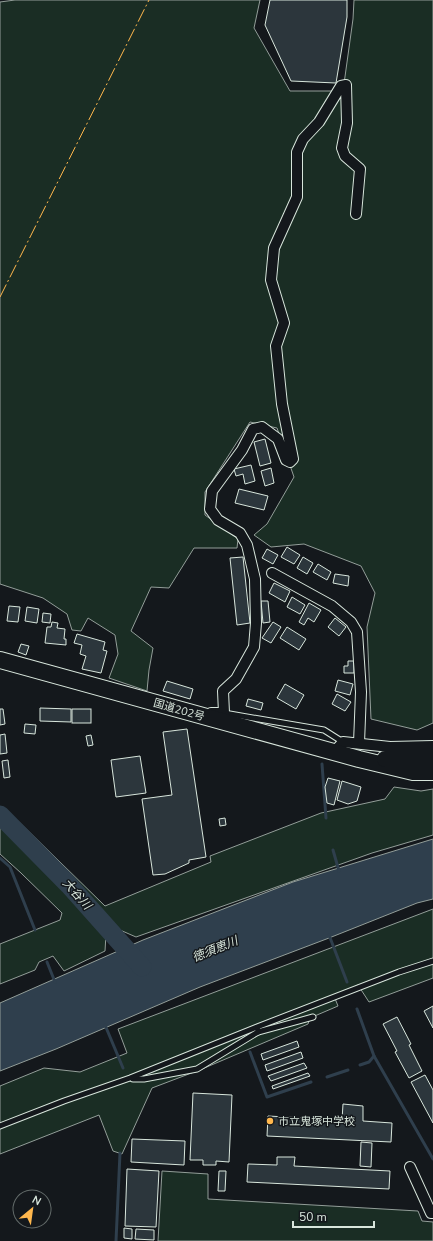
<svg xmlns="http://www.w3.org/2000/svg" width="433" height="1241" font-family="'Nunito Sans','Noto Sans JP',sans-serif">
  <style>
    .green { fill: #1a2d24; stroke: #939e99 }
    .water { fill: #2f3f4d; stroke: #939e99 }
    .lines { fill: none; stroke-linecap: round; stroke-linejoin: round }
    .stream { stroke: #2f3f4d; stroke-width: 3 }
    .river { stroke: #2f3f4d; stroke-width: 19 }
    .building { fill: #2c363c; stroke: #d8e6dc }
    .service-casing { stroke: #d8e6dc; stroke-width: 7 }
    .minor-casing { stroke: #d8e6dc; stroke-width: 12 }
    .trunk-casing { stroke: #d8e6dc; stroke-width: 18 }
    .service { stroke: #14181c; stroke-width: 5 }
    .minor { stroke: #14181c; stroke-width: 10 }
    .trunk { stroke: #14181c; stroke-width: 16 }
    .power { stroke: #ffb74d; stroke-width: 1; stroke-dasharray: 14 3 2 3; stroke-linecap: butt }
    .poi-dot { fill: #ffb74d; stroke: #14181c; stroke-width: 1.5 }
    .labels { text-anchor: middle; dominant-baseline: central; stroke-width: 3; stroke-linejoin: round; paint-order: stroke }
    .street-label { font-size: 11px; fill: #d8e6dc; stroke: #14181c }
    .poi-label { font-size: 11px; fill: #d8e6dc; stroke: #14181c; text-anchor: start }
    .water-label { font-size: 12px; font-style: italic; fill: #d8e6dc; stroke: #14181c }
  </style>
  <rect width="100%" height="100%" fill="#14181c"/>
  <g class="green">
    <polygon points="15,0 260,0 254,28 290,91 343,91 353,19 354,0 433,0 433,723 417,730 371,719 367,627 375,593 361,566 304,544 271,547 254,535 267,524 294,477 277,428 250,422 205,492 205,515 238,539 237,548 194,548 169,588 151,587 131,631 153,648 149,670 147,691 109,678 118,654 115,635 88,618 81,631 72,630 67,614 43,598 0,584 0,2"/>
    <polygon points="394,787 421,791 433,789 433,835 372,853 136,937 120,930 17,820 105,906 211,862 210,856 321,813 385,799"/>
    <polygon points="0,822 106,934 105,951 64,971 53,956 39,962 35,970 0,984 0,944 60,920 62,913 21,873 0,854"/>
    <polygon points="433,909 433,978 369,1002 358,985 334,996 338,1006 310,1018 308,1024 202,1069 152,1088 122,1154 113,1151 99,1115 0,1154 0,1086 44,1068 80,1072 127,1053 118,1029"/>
    <polygon points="162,1171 208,1174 208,1199 418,1211 422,1221 433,1222 433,1241 158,1241"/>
  </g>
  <polygon class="water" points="433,839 433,899 417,903 329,938 200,987 56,1049 0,1071 0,1003 143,940 293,882"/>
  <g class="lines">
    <g class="stream">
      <polyline points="322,764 326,818"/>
      <polyline points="333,850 339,871"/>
      <polyline points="0,858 10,867 35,930"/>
      <polyline points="329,935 347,982"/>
      <polyline points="47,962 55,982"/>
      <polyline points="357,1009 374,1056 433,1159"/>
      <polyline points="105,1025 123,1068"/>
      <polyline points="250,1052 267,1097 311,1082"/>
      <polyline points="360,1065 369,1062 374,1056"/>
      <polyline points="327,1077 348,1070"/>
      <polyline points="116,1241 120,1153"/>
    </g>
    <polyline class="river" points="0,815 69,885 142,967"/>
  </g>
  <g class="building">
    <polygon points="270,0 347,0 347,17 336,83 291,81 265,25"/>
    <polygon points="265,439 271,463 260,466 254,442"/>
    <polygon points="251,465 255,481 245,484 243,474 236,476 234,469"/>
    <polygon points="271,468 274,483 265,486 261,471"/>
    <polygon points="239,489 268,496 264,510 235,503"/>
    <polygon points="287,547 300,555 294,564 281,557"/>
    <polygon points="267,549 278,555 273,564 262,558"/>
    <polygon points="243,557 250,623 237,625 230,558"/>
    <polygon points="303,557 313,563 307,574 297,568"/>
    <polygon points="318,564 331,572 327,580 313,572"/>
    <polygon points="335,574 349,576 348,586 333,583"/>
    <polygon points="274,583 290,591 285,602 269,593"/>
    <polygon points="292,597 305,605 300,614 287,607"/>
    <polygon points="261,601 268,601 270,622 263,623"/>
    <polygon points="309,603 321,610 314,622 308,618 304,625 299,622"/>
    <polygon points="9,606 20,607 18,622 7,621"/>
    <polygon points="27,607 39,609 37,623 25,621"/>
    <polygon points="43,613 51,614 50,623 42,622"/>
    <polygon points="335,618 346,627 339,636 328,627"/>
    <polygon points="52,622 58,623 57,628 65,629 64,639 66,639 66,645 45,643 47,627 51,627"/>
    <polygon points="273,622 281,627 271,643 262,638"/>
    <polygon points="287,627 306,639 299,650 280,638"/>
    <polygon points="77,634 105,642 103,650 107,651 101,673 82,669 86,656 80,654 82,645 74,643"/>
    <polygon points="21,644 29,646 26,655 18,652"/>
    <polygon points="348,661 354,661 354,673 344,673 344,666 348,666"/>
    <polygon points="338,680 353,684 350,695 335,691"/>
    <polygon points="167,681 193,689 190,699 163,691"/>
    <polygon points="285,684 304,695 296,709 277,698"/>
    <polygon points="337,694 351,702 345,711 332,704"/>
    <polygon points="248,699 263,703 261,710 246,706"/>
    <polygon points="40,708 71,709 71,722 40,721"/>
    <polygon points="0,709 3,709 5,724 0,725"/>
    <rect x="72" y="709" width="19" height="14"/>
    <polygon points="25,724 36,725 35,734 24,733"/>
    <polygon points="187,729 206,857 189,860 189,863 165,874 153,875 142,799 172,795 163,732"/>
    <polygon points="5,734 7,753 0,754 0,735"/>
    <polygon points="91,735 93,745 88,746 86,736"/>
    <polygon points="140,756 146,793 116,797 111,760"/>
    <polygon points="8,760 10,777 4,778 2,761"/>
    <polygon points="328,778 340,781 334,805 327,803 325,787"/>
    <polygon points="342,781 361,787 357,801 348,804 337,800"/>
    <polygon points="225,818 226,825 220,826 219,819"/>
    <polygon points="433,1006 433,1028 424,1011"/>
    <polygon points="397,1017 411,1044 409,1045 422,1071 409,1078 395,1052 397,1051 383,1024"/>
    <polygon points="297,1041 299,1047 263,1060 261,1054"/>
    <polygon points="301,1052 303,1058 267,1071 265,1065"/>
    <polygon points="304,1063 307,1068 271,1081 268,1076"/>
    <polygon points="308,1073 310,1076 273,1089 272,1086"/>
    <polygon points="425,1075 433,1090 433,1123 411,1082"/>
    <polygon points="193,1093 232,1095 229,1162 216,1161 216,1165 203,1165 203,1160 190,1160"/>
    <polygon points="343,1104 363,1106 363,1121 392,1123 391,1142 267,1136 268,1116 342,1120"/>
    <polygon points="132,1139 185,1141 184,1165 131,1162"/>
    <polygon points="361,1142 372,1143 371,1167 360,1166"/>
    <polygon points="277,1157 295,1157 294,1166 390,1171 389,1189 247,1182 248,1164 277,1165"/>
    <polygon points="127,1169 159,1171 156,1227 125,1226"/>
    <polygon points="219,1171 226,1171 225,1191 218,1191"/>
    <polygon points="124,1228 132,1229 132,1239 124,1238"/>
    <polygon points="136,1229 154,1230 154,1240 135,1239"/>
  </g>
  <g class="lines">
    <defs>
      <g id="service">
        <polyline points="224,713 324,730 343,742"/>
        <polyline points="258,1030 258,1032 313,1017"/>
        <polyline points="133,1079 144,1079 197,1069 258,1032"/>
        <polyline points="0,1126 64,1101 130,1078 257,1027 399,972 433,961"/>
      </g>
      <g id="minor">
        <polyline points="272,573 332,606 351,622 357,632 361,692 359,743"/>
        <polyline points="209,715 211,713 224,713 223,691 236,679 254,647 256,623 255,579 247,545 240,533 218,520 210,509 212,491 242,450 253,429 262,427 278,439 286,460 290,462 293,459 282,404 276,346 284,323 271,280 274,248 297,197 297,152 303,139 319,122 341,86 346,85 347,123 342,148 345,156 360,169 356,214"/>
        <polyline points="334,752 343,742 390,747 433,746"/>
        <polyline points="410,1167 431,1213 433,1213"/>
      </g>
      <g id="trunk">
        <polyline points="0,660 359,759 413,772 433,772"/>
        <polyline points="385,759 433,759"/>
      </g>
    </defs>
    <use href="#service" class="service-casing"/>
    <use href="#minor" class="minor-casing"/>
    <use href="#trunk" class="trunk-casing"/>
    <use href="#service" class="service"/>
    <use href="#minor" class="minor"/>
    <use href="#trunk" class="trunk"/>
    <polyline class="power" points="0,297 149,0"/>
  </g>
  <circle class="poi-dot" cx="270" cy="1121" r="4"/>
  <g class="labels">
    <g class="street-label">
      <text transform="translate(179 710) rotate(16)">国道202号</text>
    </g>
    <g class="poi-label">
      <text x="278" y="1121">市立鬼塚中学校</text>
    </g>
    <g class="water-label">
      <text transform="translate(77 894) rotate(48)">大谷川</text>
      <text transform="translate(215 949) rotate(-22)">徳須恵川</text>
    </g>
  </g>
  <g transform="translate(32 1209) rotate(29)"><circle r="19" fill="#14181c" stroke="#626a69"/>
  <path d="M0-3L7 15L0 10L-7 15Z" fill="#ffb74d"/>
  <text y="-6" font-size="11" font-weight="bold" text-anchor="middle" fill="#d8e6dc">N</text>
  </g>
  <path d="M293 1221v6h81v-6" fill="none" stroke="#d8e6dc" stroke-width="2"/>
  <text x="299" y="1221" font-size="12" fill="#d8e6dc" stroke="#14181c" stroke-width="3" paint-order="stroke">50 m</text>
</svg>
